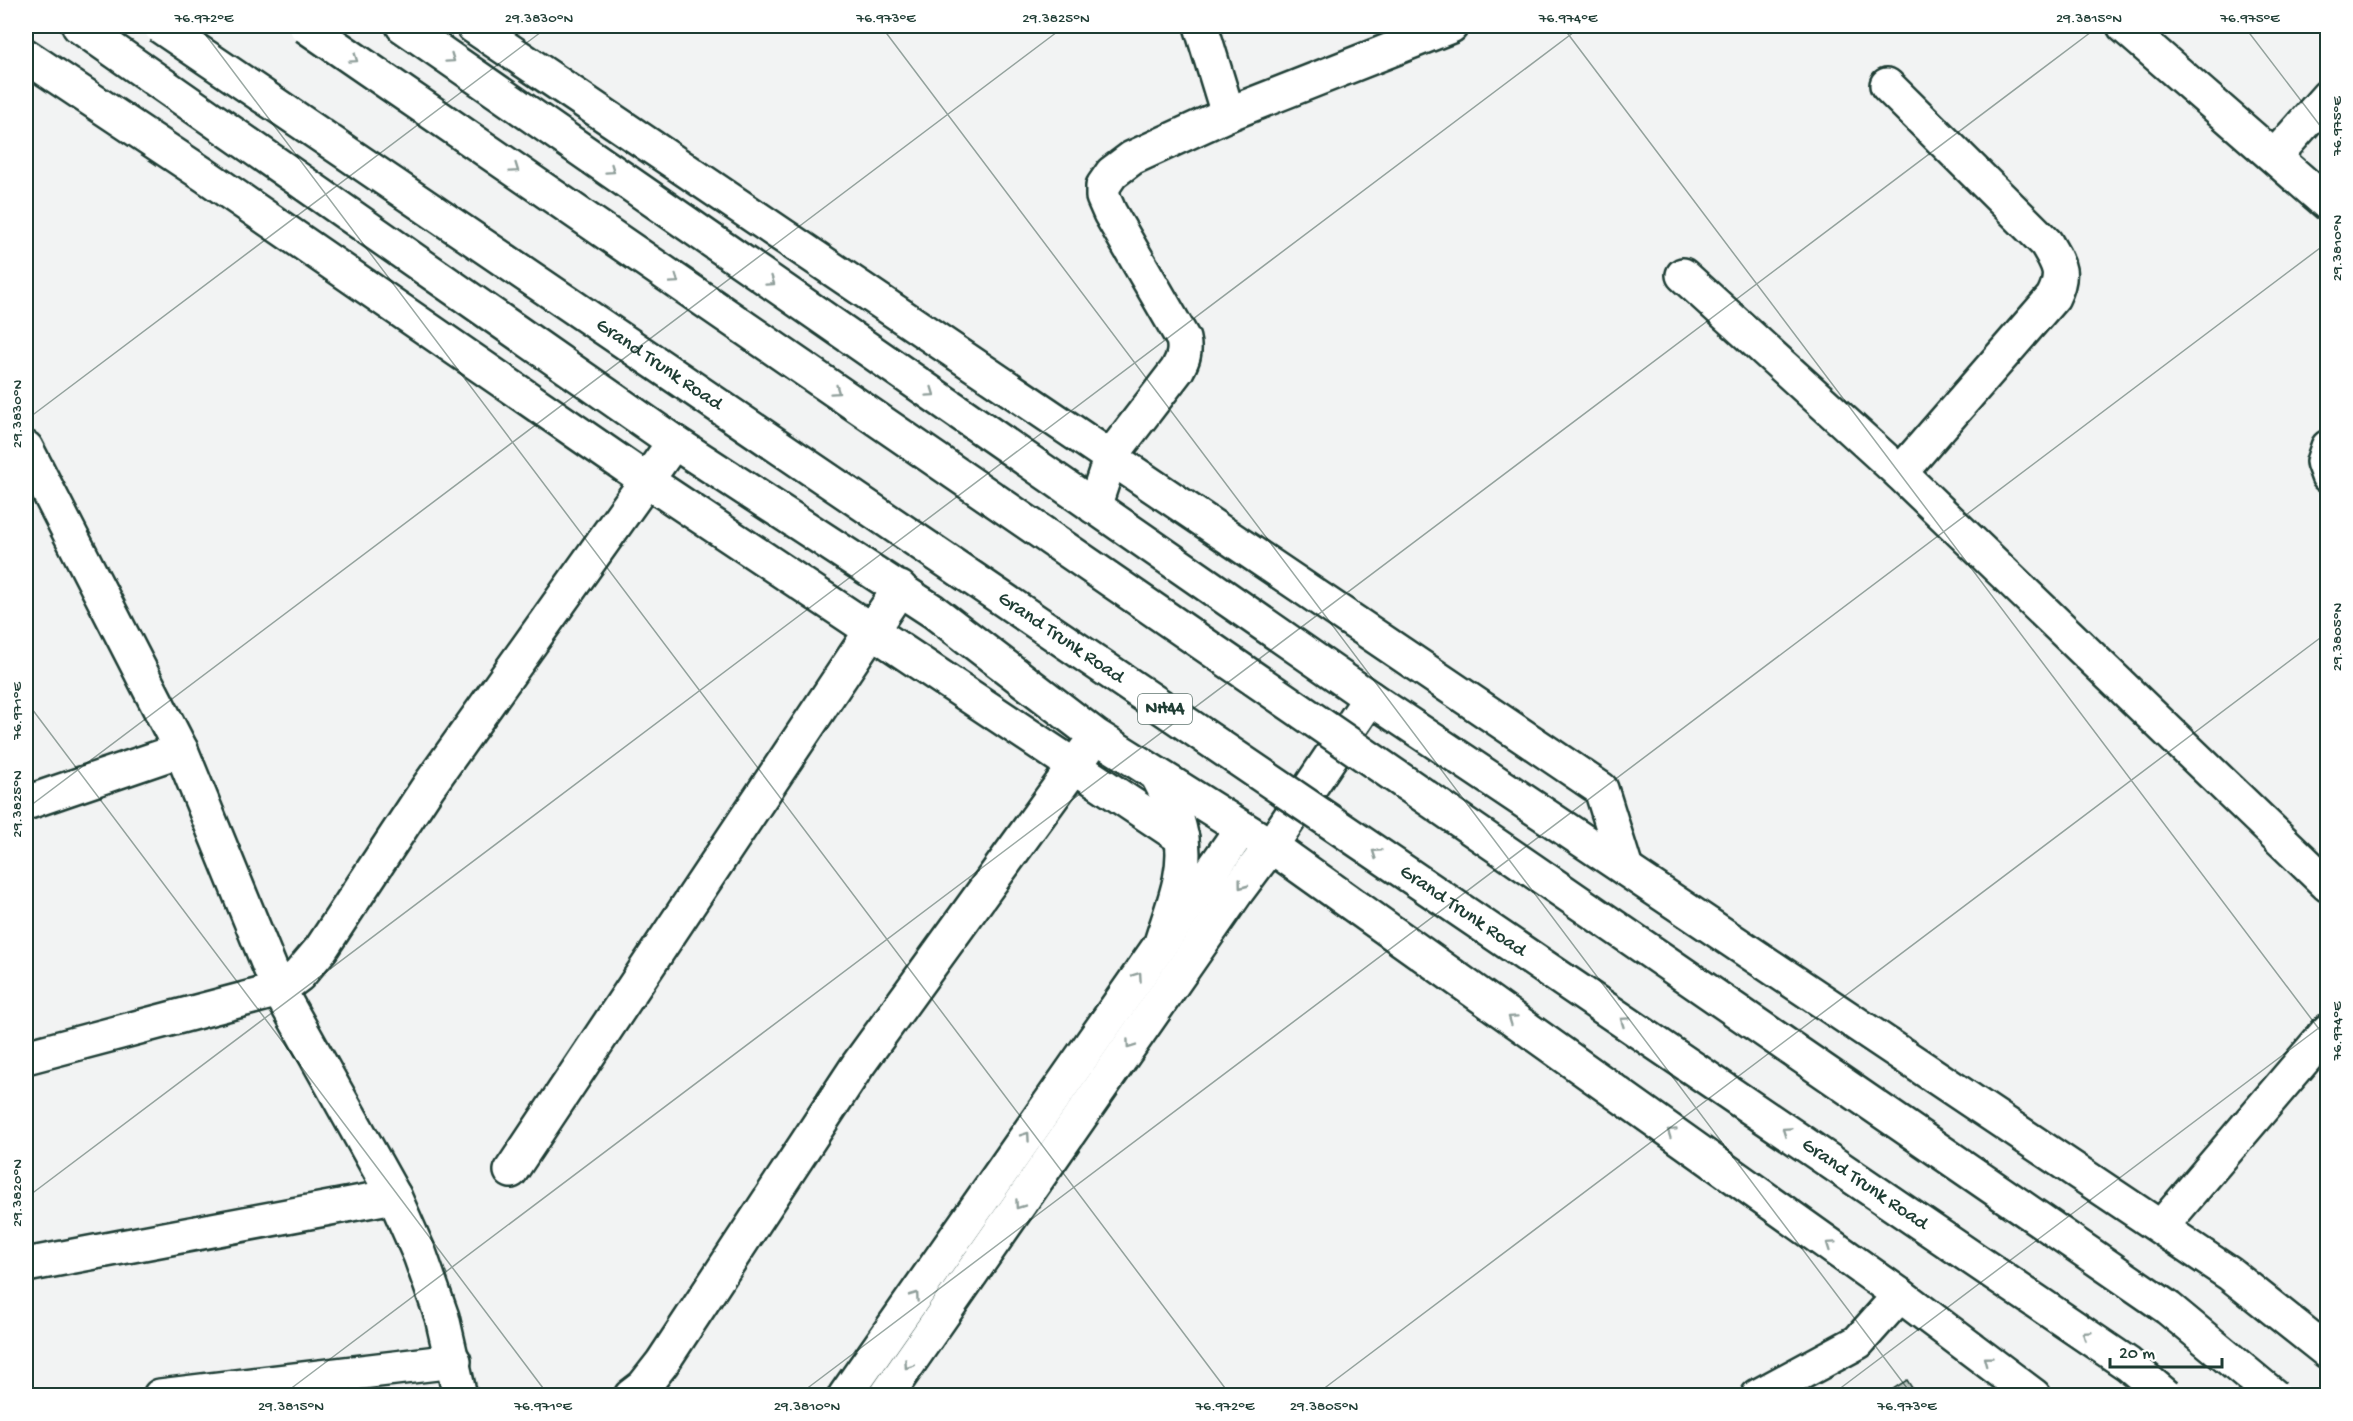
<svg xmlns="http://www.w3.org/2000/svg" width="2353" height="1421" font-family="'Gochi Hand',sans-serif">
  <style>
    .building { fill: #b7c1bd; stroke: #1f3d34; stroke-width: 1.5 }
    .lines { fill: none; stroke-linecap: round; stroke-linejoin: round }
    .minor-casing { stroke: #1f3d34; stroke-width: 38 }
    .major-casing { stroke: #1f3d34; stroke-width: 38 }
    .highway-casing { stroke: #1f3d34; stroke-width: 38 }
    .minor { stroke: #fff; stroke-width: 33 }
    .major { stroke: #fff; stroke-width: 33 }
    .highway { stroke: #fff; stroke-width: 33 }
    .highway-bridge-casing { stroke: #1f3d34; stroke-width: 38; stroke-linecap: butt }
    .highway-bridge { stroke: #fff; stroke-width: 33 }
    .oneway { stroke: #8f9e9a }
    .ticks { fill: none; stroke: #1f3d34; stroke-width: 1.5; stroke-opacity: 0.45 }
    .labels { text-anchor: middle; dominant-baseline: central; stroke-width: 6; stroke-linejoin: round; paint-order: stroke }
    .shield { fill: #fff; stroke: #627771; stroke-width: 1.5 }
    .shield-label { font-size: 18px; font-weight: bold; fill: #1f3d34 }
    .street-label { font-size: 20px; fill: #1f3d34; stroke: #fff }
    .neatline { fill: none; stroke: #1f3d34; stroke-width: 2 }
    .ticks-label { font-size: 15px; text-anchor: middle; fill: #1f3d34 }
  </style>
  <rect width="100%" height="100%" fill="#f2f3f3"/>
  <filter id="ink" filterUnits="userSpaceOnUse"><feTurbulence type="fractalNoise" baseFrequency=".0167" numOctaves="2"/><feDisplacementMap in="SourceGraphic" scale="12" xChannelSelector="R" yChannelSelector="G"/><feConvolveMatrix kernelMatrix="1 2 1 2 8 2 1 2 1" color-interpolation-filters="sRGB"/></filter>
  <g filter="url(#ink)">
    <polygon class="building" points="1907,1380 1917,1396 1882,1396"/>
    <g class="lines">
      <defs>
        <g id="minor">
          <polyline points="473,26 1601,789 1626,869"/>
          <polyline points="1201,26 1228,114"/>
          <polyline points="2124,26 2328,204"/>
          <polyline points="26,56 206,176 646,480 1182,838"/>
          <path d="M1887,85L2046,243C2059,265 2065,273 2053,297L1900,473"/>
          <polyline points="2275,156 2328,96"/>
          <polyline points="1683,275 1900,473 2328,885"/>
          <polyline points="2328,447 2323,462 2328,476"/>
          <polyline points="26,448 181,750 279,990 394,1196 420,1255 442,1317 460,1396"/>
          <path d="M1094,507L1111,456L1177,370C1183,359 1186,352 1183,339L1110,213L1103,197V186L1112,173L1132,158L1228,114L1451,26"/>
          <polyline points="26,803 181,750"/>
          <polyline points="26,1057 279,990 299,975 321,949 428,787 674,442"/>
          <polyline points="511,1171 900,588"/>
          <polyline points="2161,1227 2328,1031"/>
          <polyline points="26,1265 394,1196"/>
          <polyline points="160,1396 454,1361"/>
          <polyline points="631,1396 644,1386 662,1363 858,1065 1086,750"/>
          <polyline points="1758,1396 1858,1342 1900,1295"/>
        </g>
        <g id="major">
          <polyline points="845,1396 1242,828"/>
          <polyline points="886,1396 1238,890 1271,846 1370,698"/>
        </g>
        <g id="highway">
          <polyline points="79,26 674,442 933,611 1096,736 1271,846 1900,1295 2034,1396"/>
          <polyline points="403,26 1370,698 2230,1274 2328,1352"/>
          <path d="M1157,775C1167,794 1177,813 1181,835C1189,870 1171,910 1161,943"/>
        </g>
      </defs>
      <use href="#minor" class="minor-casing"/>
      <use href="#major" class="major-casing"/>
      <use href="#highway" class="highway-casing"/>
      <use href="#minor" class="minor"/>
      <use href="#major" class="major"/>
      <use href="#highway" class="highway"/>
      <defs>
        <g id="highway-bridge">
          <path id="s1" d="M160,26L2128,1364L2166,1396"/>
          <polyline points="306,26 2168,1308 2274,1396"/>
        </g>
      </defs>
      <use href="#highway-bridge" class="highway-bridge-casing"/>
      <use href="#highway-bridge" class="highway-bridge"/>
    </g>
    <defs><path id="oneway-chevron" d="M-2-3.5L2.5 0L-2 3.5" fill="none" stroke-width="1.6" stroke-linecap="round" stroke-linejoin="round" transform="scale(1.5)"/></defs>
    <g class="oneway">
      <use href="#oneway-chevron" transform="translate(354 59) rotate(35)"/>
      <use href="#oneway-chevron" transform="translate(451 59) rotate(35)"/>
      <use href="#oneway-chevron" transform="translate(515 169) rotate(35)"/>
      <use href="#oneway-chevron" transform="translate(611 170) rotate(35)"/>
      <use href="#oneway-chevron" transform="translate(675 280) rotate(35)"/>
      <use href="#oneway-chevron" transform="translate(771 282) rotate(35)"/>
      <use href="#oneway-chevron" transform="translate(836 391) rotate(35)"/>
      <use href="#oneway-chevron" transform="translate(931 393) rotate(35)"/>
      <use href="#oneway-chevron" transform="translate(1376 853) rotate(-146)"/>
      <use href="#oneway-chevron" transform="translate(1242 885) rotate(127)"/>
      <use href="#oneway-chevron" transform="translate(1138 976) rotate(-55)"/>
      <use href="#oneway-chevron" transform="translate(1512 1019) rotate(-145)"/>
      <use href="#oneway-chevron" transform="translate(1624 1021) rotate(-146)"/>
      <use href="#oneway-chevron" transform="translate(1130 1045) rotate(125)"/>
      <use href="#oneway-chevron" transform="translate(1786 1131) rotate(-146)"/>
      <use href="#oneway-chevron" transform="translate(1671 1132) rotate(-145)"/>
      <use href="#oneway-chevron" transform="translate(1026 1136) rotate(-55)"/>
      <use href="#oneway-chevron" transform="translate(1019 1205) rotate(125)"/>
      <use href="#oneway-chevron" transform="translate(1830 1245) rotate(-145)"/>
      <use href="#oneway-chevron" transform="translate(915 1296) rotate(-55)"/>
      <use href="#oneway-chevron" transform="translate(2086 1335) rotate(-146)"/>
      <use href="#oneway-chevron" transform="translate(1987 1360) rotate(-143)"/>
      <use href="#oneway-chevron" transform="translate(908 1365) rotate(125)"/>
    </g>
  </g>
  <path class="ticks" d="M199,26L1231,1396M881,26L1913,1396M1562,26L2328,1041M2244,26L2328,136M26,31L32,26M26,420L549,26M26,701L549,1396M26,809L1065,26M26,1198L1582,26M281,1396L2099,26M797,1396L2328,242M1314,1396L2328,632M1830,1396L2328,1021"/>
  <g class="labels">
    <rect class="shield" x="1138" y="694" width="54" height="30" rx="4.5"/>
    <g class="shield-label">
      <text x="1165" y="709">NH44</text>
    </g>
    <g class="street-label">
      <text stroke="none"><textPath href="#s1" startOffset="603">Grand Trunk Road</textPath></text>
      <text stroke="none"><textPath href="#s1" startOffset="1089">Grand Trunk Road</textPath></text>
      <text stroke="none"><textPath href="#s1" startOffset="1575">Grand Trunk Road</textPath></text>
      <text stroke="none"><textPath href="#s1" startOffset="2061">Grand Trunk Road</textPath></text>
    </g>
  </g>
  <rect width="2353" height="1421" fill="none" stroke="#fff" stroke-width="66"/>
  <path d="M2110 1358v9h112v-9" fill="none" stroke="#1f3d34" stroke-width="3"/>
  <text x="2119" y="1358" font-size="18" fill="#1f3d34" stroke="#ffffff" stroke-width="4.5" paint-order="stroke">20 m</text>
  <rect x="33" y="33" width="2287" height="1355" class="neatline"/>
  <g class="ticks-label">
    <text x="204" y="22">76.972°E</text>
    <text x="539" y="22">29.3830°N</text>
    <text x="886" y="22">76.973°E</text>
    <text x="1056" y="22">29.3825°N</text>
    <text x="1568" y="22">76.974°E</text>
    <text x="2089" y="22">29.3815°N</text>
    <text x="2250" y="22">76.975°E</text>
    <text transform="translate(2336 126) rotate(-90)" y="5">76.975°E</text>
    <text transform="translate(2336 248) rotate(-90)" y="5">29.3810°N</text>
    <text transform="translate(16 414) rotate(-90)" y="5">29.3830°N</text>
    <text transform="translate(2336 637) rotate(-90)" y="5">29.3805°N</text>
    <text transform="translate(16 711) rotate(-90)" y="5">76.971°E</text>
    <text transform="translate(16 804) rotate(-90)" y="5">29.3825°N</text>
    <text transform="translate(2336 1031) rotate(-90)" y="5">76.974°E</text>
    <text transform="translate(16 1193) rotate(-90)" y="5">29.3820°N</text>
    <text x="291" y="1410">29.3815°N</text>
    <text x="543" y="1410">76.971°E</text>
    <text x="807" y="1410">29.3810°N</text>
    <text x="1225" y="1410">76.972°E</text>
    <text x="1324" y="1410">29.3805°N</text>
    <text x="1907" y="1410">76.973°E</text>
  </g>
</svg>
